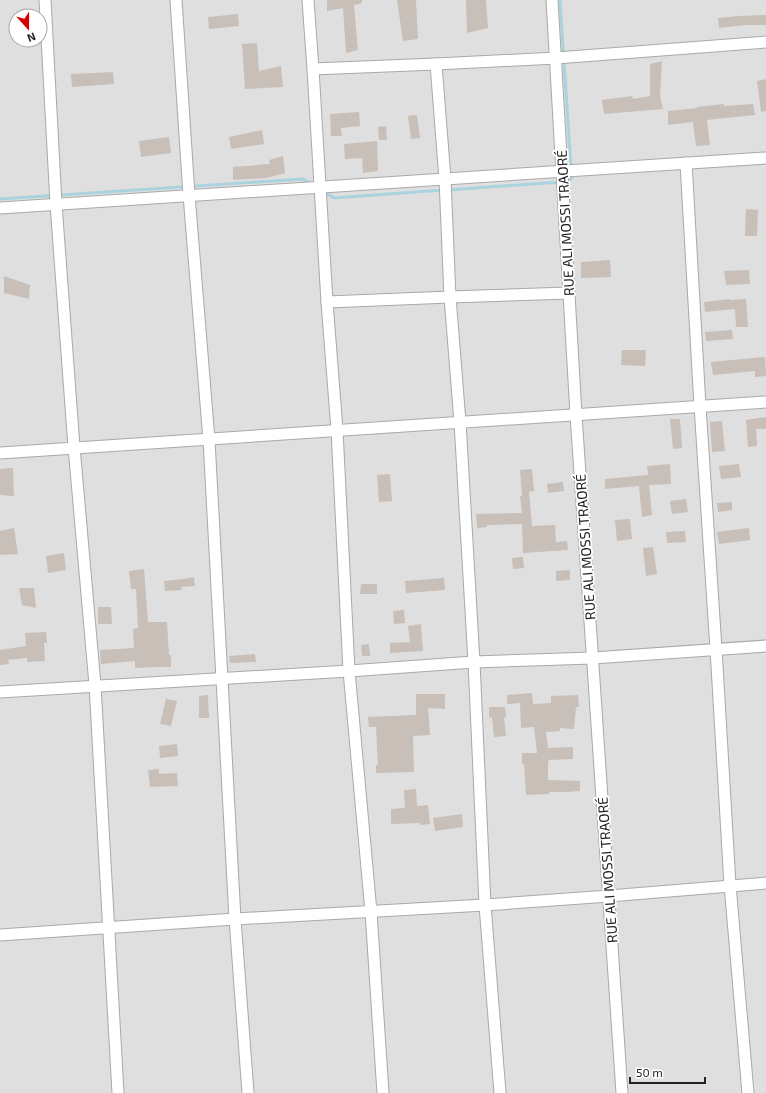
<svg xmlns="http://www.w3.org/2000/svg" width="766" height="1093" font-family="'Exo 2',sans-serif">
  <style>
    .residential { fill: #e0dfdf; fill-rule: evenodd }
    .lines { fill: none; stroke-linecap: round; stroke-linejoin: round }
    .stream { stroke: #aad3df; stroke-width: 3 }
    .building { fill: #c7bfb8 }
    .minor-casing { stroke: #a9a9a9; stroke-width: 13 }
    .minor { stroke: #fff; stroke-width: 11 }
    .labels { text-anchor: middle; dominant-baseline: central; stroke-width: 3.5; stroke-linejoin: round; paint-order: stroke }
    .street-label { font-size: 14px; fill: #222; stroke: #fff }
  </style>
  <rect width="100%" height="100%" fill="#f2efe9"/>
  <path class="residential" d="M0,0H766V1093H0ZM16,16H40V40H16Z"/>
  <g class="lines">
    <g class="stream">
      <polyline points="560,0 571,168"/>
      <polyline points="448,190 546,183 568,182 572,177 572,173"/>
      <polyline points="323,191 334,198 443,190"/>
      <polyline points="0,199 303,179 311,184"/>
    </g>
  </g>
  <g class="building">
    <polygon points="327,0 362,0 362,3 354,5 358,50 346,53 343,8 327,11"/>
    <polygon points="397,0 416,0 418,39 403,41"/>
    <polygon points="466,0 486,0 488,28 467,33"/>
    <polygon points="238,14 239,26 209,29 208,17"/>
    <polygon points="766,15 766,25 746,25 719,28 718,18 738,16"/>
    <polygon points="257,43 259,71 281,66 283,87 245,89 242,44"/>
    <polygon points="662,61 660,96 663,109 604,114 602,100 632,96 633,99 650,96 650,64"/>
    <polygon points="113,72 114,84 72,87 71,74"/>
    <polygon points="766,79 766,111 761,112 757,81"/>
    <polygon points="724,104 724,106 753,104 755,115 725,118 707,120 710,145 696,146 693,122 668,125 668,111 697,108 697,107"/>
    <polygon points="359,112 360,126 341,128 342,136 331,136 330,114"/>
    <polygon points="417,115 420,138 411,139 408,116"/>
    <polygon points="386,126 387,140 379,140 378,127"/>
    <polygon points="262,130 264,144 231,149 229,137"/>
    <polygon points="169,137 171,153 141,157 139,141"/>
    <polygon points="377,141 378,171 363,173 362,158 345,159 344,144"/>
    <polygon points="283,156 285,173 266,178 233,180 233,167 270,164 269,160"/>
    <polygon points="746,209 758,210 757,236 745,236"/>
    <polygon points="610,260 611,277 581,278 581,262"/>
    <polygon points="749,270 750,284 726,285 724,271"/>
    <polygon points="4,276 30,285 29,299 4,293"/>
    <polygon points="730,299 730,300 746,299 748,327 736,327 735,309 705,312 704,302"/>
    <polygon points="732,330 733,339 706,341 705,332"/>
    <polygon points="622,350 646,350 645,366 621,365"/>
    <polygon points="765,357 766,376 755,377 755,371 713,375 711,362"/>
    <polygon points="766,417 766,429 756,429 757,446 748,447 746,420"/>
    <polygon points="670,419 680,419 682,448 673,449"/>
    <polygon points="722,421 725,451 712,452 710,422"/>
    <polygon points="670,464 671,484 649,485 652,515 642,517 639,486 605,489 605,479 648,475 647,466"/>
    <polygon points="739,464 741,477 721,479 719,466"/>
    <polygon points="13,468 14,496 0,495 0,469"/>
    <polygon points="532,469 534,491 529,492 532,526 555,525 556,542 567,541 568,550 523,553 522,524 487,525 487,527 477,528 476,514 522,513 520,496 522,496 520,470"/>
    <polygon points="390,474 392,501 379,502 377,475"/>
    <polygon points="563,482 564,491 548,493 547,484"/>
    <polygon points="686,499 688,512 672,514 670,501"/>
    <polygon points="732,502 732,510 718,512 717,503"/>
    <polygon points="630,519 632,539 617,541 615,520"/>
    <polygon points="14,528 18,554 0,555 0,531"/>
    <polygon points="749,528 750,540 719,544 717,532"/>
    <polygon points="685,531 686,542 667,543 666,532"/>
    <polygon points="653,547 657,574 646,576 643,548"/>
    <polygon points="64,553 66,570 48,573 46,556"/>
    <polygon points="523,557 524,568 513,569 512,558"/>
    <polygon points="144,569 148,622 167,622 169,655 171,655 171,667 158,667 135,668 135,661 101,664 100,650 134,648 133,629 138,628 136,589 131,589 129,571"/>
    <polygon points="570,570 570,580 556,581 556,571"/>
    <polygon points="194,577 195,586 181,587 182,590 165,591 164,581 184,579"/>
    <polygon points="444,578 445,590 406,593 405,581"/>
    <polygon points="361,584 377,584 377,594 360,594"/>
    <polygon points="19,588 34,588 36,608 22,605"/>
    <polygon points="98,607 111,607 112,624 98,624"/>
    <polygon points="404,610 405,623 394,624 393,611"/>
    <polygon points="421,624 423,651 390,653 390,643 410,642 408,626"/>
    <polygon points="46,632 47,643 44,643 45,661 27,662 27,658 8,660 9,664 0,665 0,650 26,646 25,633"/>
    <polygon points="369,644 370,656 362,656 361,645"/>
    <polygon points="255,654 256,662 230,663 229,656"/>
    <polygon points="532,693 533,704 551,703 551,696 578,695 579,707 576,707 574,729 560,728 560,731 546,732 548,748 573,747 573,759 549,760 549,761 548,761 548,780 580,781 580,791 566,792 549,792 549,794 526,795 524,764 522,764 522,753 537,753 534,727 521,728 520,703 507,704 507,695"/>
    <polygon points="416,694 445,694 445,709 428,708 430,735 413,736 414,772 376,773 376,765 378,765 376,727 369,727 368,717 416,715"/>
    <polygon points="208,695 209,718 199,718 199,696"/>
    <polygon points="166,699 177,701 171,726 160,724"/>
    <polygon points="489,707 505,707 506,717 504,717 506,736 494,737 492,717 489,718"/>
    <polygon points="177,744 178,756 160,758 159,746"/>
    <polygon points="159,769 159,774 177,773 178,786 150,787 148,770"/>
    <polygon points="416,789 417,806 428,805 430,824 420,825 420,823 391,824 391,809 405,808 404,790"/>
    <polygon points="462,814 463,827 435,831 433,818"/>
  </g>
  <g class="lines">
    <defs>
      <g id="minor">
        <polyline points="45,0 56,204 74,447 95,685 118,1093"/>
        <polyline points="176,0 189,195 209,440 235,919 248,1093"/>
        <polyline points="308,0 313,69 327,302 337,430 349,671 371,912 383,1093"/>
        <polyline points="552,0 576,415 622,1093"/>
        <polyline points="436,64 445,179 450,297 460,422 474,662 485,905 500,1093"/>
        <polyline points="313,69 436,64 556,58 766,42"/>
        <polyline points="686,163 700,406 716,649 730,885 748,1093"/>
        <polyline points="0,208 766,158"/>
        <polyline points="327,302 450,297 569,293"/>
        <polyline points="0,453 766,402"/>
        <polyline points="0,692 349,671 474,662 593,658 766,646"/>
        <polyline points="0,935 235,919 485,905 609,896 766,883"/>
      </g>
    </defs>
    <use href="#minor" class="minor-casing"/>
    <use href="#minor" class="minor"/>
  </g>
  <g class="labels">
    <g class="street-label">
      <text transform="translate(565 223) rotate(-93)">RUE ALI MOSSI TRAORÉ</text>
      <text transform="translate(585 547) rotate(-94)">RUE ALI MOSSI TRAORÉ</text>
      <text transform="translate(607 870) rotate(-94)">RUE ALI MOSSI TRAORÉ</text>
    </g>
  </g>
  <g transform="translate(28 28) rotate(159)"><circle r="19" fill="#ffffff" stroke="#a7a7a7"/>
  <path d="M0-3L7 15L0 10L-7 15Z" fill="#d40000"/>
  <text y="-6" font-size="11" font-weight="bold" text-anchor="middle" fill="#222222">N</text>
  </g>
  <path d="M630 1077v6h75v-6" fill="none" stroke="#222222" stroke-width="2"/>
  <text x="636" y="1077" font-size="12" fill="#222222" stroke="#ffffff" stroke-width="3" paint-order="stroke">50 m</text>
</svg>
